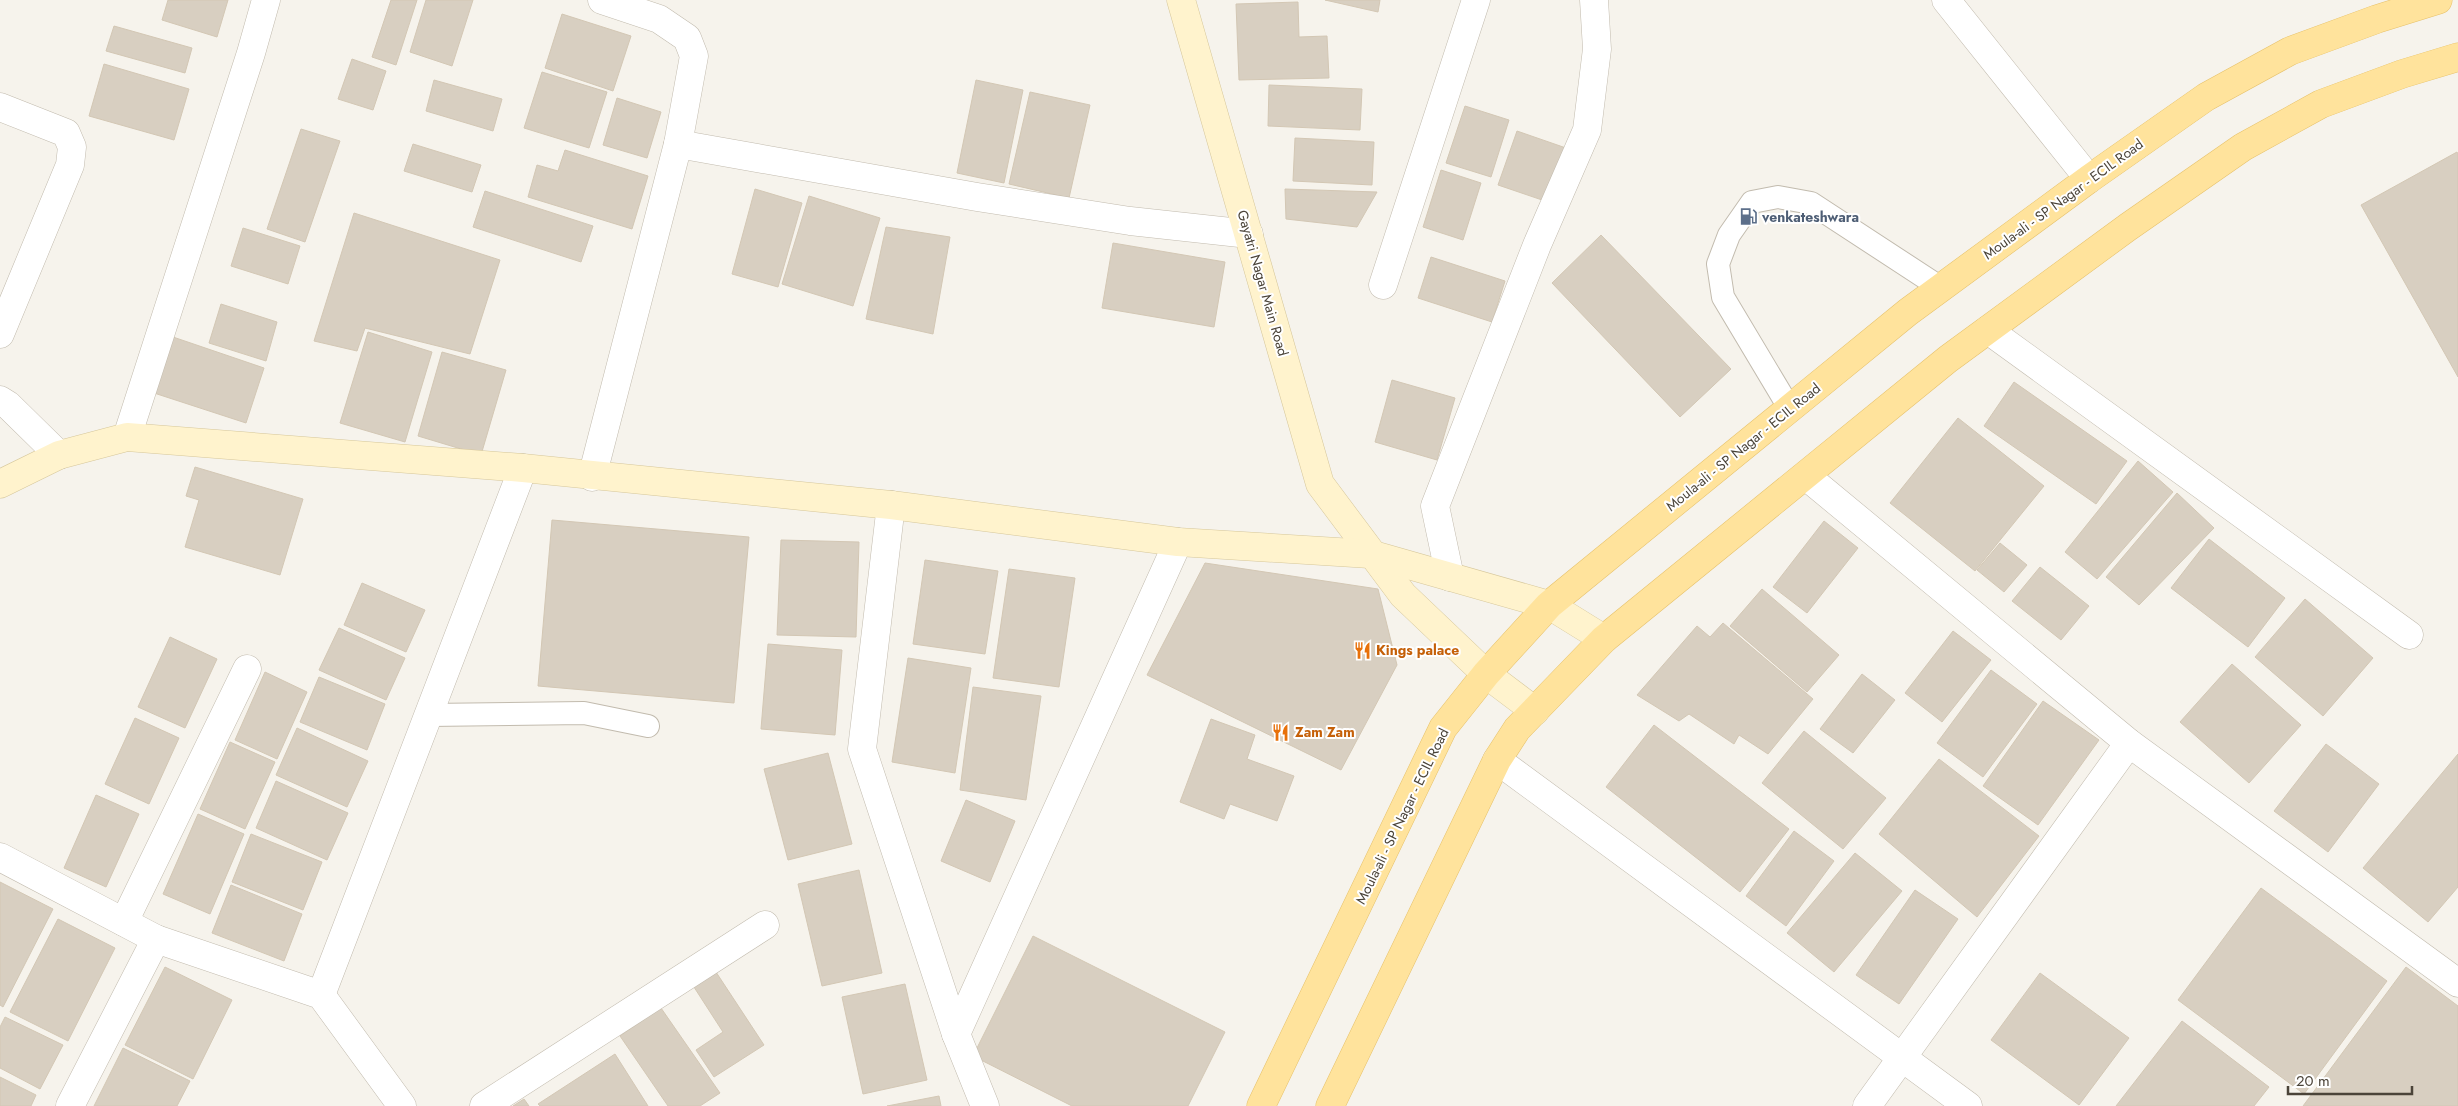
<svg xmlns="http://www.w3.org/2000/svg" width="2458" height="1106" font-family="Jost,sans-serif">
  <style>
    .building { fill: #d8cfc1; stroke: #d3c7b4 }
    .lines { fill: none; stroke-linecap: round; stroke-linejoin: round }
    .lane-casing { stroke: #c2bbae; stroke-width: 24 }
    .street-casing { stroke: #c2bbae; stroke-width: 29 }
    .secondary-casing { stroke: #d6c79b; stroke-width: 29 }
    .primary-casing { stroke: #e6c16a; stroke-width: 29 }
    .lane { stroke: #fff; stroke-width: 22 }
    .street { stroke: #fff; stroke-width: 28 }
    .secondary { stroke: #fff3cd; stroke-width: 28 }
    .primary { stroke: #ffe39c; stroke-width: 28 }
    .labels { text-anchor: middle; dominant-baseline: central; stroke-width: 4; stroke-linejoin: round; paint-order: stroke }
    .street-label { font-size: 14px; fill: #4b4439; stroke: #fff }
    .service-label { font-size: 14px; font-weight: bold; fill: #4e5e75; stroke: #fff; text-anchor: start }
    .food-label { font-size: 14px; font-weight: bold; fill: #c56008; stroke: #fff; text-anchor: start }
  </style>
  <rect width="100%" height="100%" fill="#f6f3ec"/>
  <g class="building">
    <polygon points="168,0 228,0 217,37 162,20"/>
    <polygon points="391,0 417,0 396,65 372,57"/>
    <polygon points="426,0 473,0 452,66 410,52"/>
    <polygon points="1325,0 1380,0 1378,12"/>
    <polygon points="1298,2 1299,37 1327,36 1329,78 1239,80 1236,4"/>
    <polygon points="562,14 631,36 613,91 545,68"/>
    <polygon points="114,26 192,48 185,73 106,51"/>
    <polygon points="352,59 386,71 373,110 338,99"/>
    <polygon points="104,64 189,89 174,140 89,116"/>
    <polygon points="542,72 607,92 589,148 524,128"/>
    <polygon points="434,80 502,99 493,131 426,111"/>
    <polygon points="976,80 1023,90 1004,183 957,173"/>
    <polygon points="1269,85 1362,89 1360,130 1268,126"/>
    <polygon points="1030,92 1090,105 1069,198 1009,184"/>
    <polygon points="617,98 661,112 647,158 603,145"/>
    <polygon points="1465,106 1509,120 1491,177 1446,163"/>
    <polygon points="301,129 340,141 305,242 267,229"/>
    <polygon points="1517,131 1566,148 1548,202 1498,185"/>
    <polygon points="1295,138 1374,142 1372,185 1293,181"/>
    <polygon points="413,144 481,165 472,192 404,171"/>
    <polygon points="565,150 648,176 632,229 528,197 537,165 558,171"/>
    <polygon points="2457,152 2458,154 2458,377 2361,205"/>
    <polygon points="1441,170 1481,183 1463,240 1423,227"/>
    <polygon points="755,189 802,203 778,287 732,274"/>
    <polygon points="1285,189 1377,192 1357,227 1286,219"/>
    <polygon points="485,191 593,226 581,262 473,227"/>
    <polygon points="809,196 880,218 853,306 782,284"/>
    <polygon points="354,213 500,260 470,354 365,328 357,351 314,341"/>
    <polygon points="886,227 950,237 933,334 866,319"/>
    <polygon points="243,228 300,246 288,284 231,266"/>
    <polygon points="1601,235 1731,369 1680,417 1552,283"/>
    <polygon points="1113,243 1225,262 1214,327 1102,308"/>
    <polygon points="1431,257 1505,281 1492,322 1418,298"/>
    <polygon points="221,304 277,322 266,361 209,343"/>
    <polygon points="368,332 432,352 405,442 340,423"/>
    <polygon points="173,337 264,368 246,423 154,393"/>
    <polygon points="442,352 506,370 481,455 418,436"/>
    <polygon points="1392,380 1455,398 1437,460 1375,442"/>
    <polygon points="2014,382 2127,461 2096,504 1984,426"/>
    <polygon points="1958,418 2044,486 1975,571 1890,503"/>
    <polygon points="2138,461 2173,492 2097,579 2065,552"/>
    <polygon points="195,467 303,499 280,575 185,547 199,500 186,496"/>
    <polygon points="2177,493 2214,528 2139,605 2106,577"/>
    <polygon points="552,520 749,537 734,703 538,686"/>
    <polygon points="1824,521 1858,548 1807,613 1773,587"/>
    <polygon points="2209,539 2285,598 2248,647 2171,588"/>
    <polygon points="781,540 859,542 856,637 777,635"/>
    <polygon points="2000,543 2027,565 2004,592 1977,570"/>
    <polygon points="925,560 998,571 985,654 913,644"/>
    <polygon points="1205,563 1378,589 1397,665 1341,770 1147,675"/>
    <polygon points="2040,567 2089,606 2061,640 2012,601"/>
    <polygon points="1009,569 1075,578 1059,687 993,678"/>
    <polygon points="362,583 425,610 406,652 344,625"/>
    <polygon points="1762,589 1839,655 1807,692 1730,626"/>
    <polygon points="2305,599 2373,658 2323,716 2255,657"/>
    <polygon points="1723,623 1813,699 1768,754 1739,735 1734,744 1689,714 1679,721 1637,695 1697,626 1710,637"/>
    <polygon points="339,628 405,658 386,700 319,670"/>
    <polygon points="1953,631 1991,660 1942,722 1905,693"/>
    <polygon points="170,637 217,659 185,728 138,707"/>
    <polygon points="768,644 842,650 835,735 761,729"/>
    <polygon points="908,658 971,668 955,773 892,762"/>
    <polygon points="2232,664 2301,725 2249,783 2180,722"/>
    <polygon points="1991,670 2037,704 1983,777 1937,743"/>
    <polygon points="265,672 307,692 277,759 235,740"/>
    <polygon points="1862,674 1895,700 1853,753 1820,729"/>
    <polygon points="319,677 385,704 367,750 300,722"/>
    <polygon points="973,687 1041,696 1026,800 960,790"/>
    <polygon points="2043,701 2099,740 2038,825 1983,786"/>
    <polygon points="135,718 179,738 149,804 105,784"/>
    <polygon points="1211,719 1255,735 1247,759 1294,776 1277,821 1230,804 1224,819 1180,802"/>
    <polygon points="1654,725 1789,829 1740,892 1606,787"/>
    <polygon points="297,728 368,761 347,807 276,775"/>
    <polygon points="1804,731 1886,798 1843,849 1762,783"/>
    <polygon points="230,742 275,762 245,829 200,809"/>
    <polygon points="2326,744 2379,784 2328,852 2274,811"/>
    <polygon points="828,753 852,844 788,860 764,769"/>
    <polygon points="2458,754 2458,887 2428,922 2363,868"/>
    <polygon points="1939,759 2039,836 1977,917 1879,834"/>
    <polygon points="276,781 348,813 327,860 256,828"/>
    <polygon points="96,795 139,814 106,887 64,868"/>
    <polygon points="966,800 1015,821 990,882 941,861"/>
    <polygon points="198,814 244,834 210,914 163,894"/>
    <polygon points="1794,831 1834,861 1786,926 1746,896"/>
    <polygon points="251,834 322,862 303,910 232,882"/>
    <polygon points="1855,853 1902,891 1834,972 1787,933"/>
    <polygon points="859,870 882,973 822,986 798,884"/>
    <polygon points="0,882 53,909 3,1007 0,1005"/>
    <polygon points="231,885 302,914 284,961 212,933"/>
    <polygon points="2261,888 2387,981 2304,1094 2178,1000"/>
    <polygon points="1915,890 1958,919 1899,1004 1856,975"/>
    <polygon points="58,919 115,948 68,1041 10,1012"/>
    <polygon points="1033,936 1225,1032 1188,1106 1072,1106 973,1056"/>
    <polygon points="165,967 232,1000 193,1079 125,1045"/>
    <polygon points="2406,967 2458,1006 2458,1106 2303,1106"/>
    <polygon points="714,969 764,1045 714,1077 696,1050 723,1032 692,984"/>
    <polygon points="2040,973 2129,1038 2079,1105 1991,1040"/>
    <polygon points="905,984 927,1080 863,1094 842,997"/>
    <polygon points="661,1008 720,1093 700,1106 668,1106 620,1036"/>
    <polygon points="5,1017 63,1045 40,1089 0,1068 0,1027"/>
    <polygon points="2182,1021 2269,1087 2254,1106 2116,1106"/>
    <polygon points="123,1048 190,1081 177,1106 94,1106"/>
    <polygon points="615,1054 648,1106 540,1106 538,1104"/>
    <polygon points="0,1077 36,1095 31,1106 0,1106"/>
    <polygon points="939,1096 941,1106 887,1106"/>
    <polygon points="524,1099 529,1106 513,1106"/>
  </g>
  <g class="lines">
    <defs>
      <g id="lane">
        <polyline points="1790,409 1723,297 1718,264 1729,235 1752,202 1778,197 1811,203 1941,288"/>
        <polyline points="428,715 584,713 648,726"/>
      </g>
      <g id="street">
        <polyline points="602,0 659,19 687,38 694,56 678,144"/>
        <polyline points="1946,0 2089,179"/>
        <polyline points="0,107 66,133 72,147 70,165 0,334"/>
        <polyline points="1383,285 1476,0"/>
        <polyline points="1988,330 2409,635"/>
        <polyline points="0,400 8,405 59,455"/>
        <polyline points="127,437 251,53 266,0"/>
        <polyline points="1806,476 2129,743 2458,983"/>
        <polyline points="592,477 678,144 977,197 1130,221 1249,234"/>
        <polyline points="891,505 862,749 956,1034 985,1106"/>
        <polyline points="1450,577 1435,506 1537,245 1587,130 1597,49 1594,0"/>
        <polyline points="1497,760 1968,1106"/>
        <polyline points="0,857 156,939 321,995 402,1106"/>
        <polyline points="124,922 247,669"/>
        <polyline points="321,995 523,468"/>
        <polyline points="956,1034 1178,542"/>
        <polyline points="70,1106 156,939"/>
        <polyline points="484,1106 765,925"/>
        <polyline points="1867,1106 2129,743"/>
      </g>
      <g id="secondary">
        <polyline points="1181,0 1320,484 1403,595 1486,674 1535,711"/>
        <polyline points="0,484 59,455 127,437 523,468 891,505 1178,542 1370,554 1549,605 1604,639"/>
      </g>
      <g id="primary">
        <polyline points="1261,1106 1443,728 1486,674 1549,605 1908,312 2089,179 2206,97 2290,51 2377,19 2438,0"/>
        <polyline points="1330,1106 1497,760 1517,729 1604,639 1948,359 2128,227 2243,147 2321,104 2402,74 2458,57"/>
      </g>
    </defs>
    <use href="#lane" class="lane-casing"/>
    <use href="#street" class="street-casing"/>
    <use href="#secondary" class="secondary-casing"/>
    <use href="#primary" class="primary-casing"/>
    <use href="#lane" class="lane"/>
    <use href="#street" class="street"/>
    <use href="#secondary" class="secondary"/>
    <use href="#primary" class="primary"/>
  </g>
  <defs>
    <symbol id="fuel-bare" viewBox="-9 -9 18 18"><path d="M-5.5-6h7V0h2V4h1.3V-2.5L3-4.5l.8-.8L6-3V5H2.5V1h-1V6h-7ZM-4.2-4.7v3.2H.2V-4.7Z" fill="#5c6f8a" stroke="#fff" stroke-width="2.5" paint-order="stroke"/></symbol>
    <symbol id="restaurant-bare" viewBox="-9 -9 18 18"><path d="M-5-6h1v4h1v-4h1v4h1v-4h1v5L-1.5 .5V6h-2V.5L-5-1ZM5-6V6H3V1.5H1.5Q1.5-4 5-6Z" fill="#e8710a" stroke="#fff" stroke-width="2.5" paint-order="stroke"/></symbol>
  </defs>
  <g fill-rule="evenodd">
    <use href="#fuel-bare" x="1736" y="204" width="25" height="25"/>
    <use href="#restaurant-bare" x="1350" y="638" width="25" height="25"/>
    <use href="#restaurant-bare" x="1268" y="720" width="25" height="25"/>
  </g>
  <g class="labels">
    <g class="street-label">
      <text transform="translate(2063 199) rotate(-36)">Moula-ali - SP Nagar - ECIL Road</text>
      <text transform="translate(1263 283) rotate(74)">Gayatri Nagar Main Road</text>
      <text transform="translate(1743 447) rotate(-39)">Moula-ali - SP Nagar - ECIL Road</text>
      <text transform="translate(1402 816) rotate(-64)">Moula-ali - SP Nagar - ECIL Road</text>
    </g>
    <g class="service-label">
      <text x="1762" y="217">venkateshwara</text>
    </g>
    <g class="food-label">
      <text x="1376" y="650">Kings palace</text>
      <text x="1295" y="732">Zam Zam</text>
    </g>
  </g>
  <path d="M2288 1086v8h124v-8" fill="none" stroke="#4b4439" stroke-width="2.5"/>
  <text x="2296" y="1086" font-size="15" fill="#4b4439" stroke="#ffffff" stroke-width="4" paint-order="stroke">20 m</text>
</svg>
